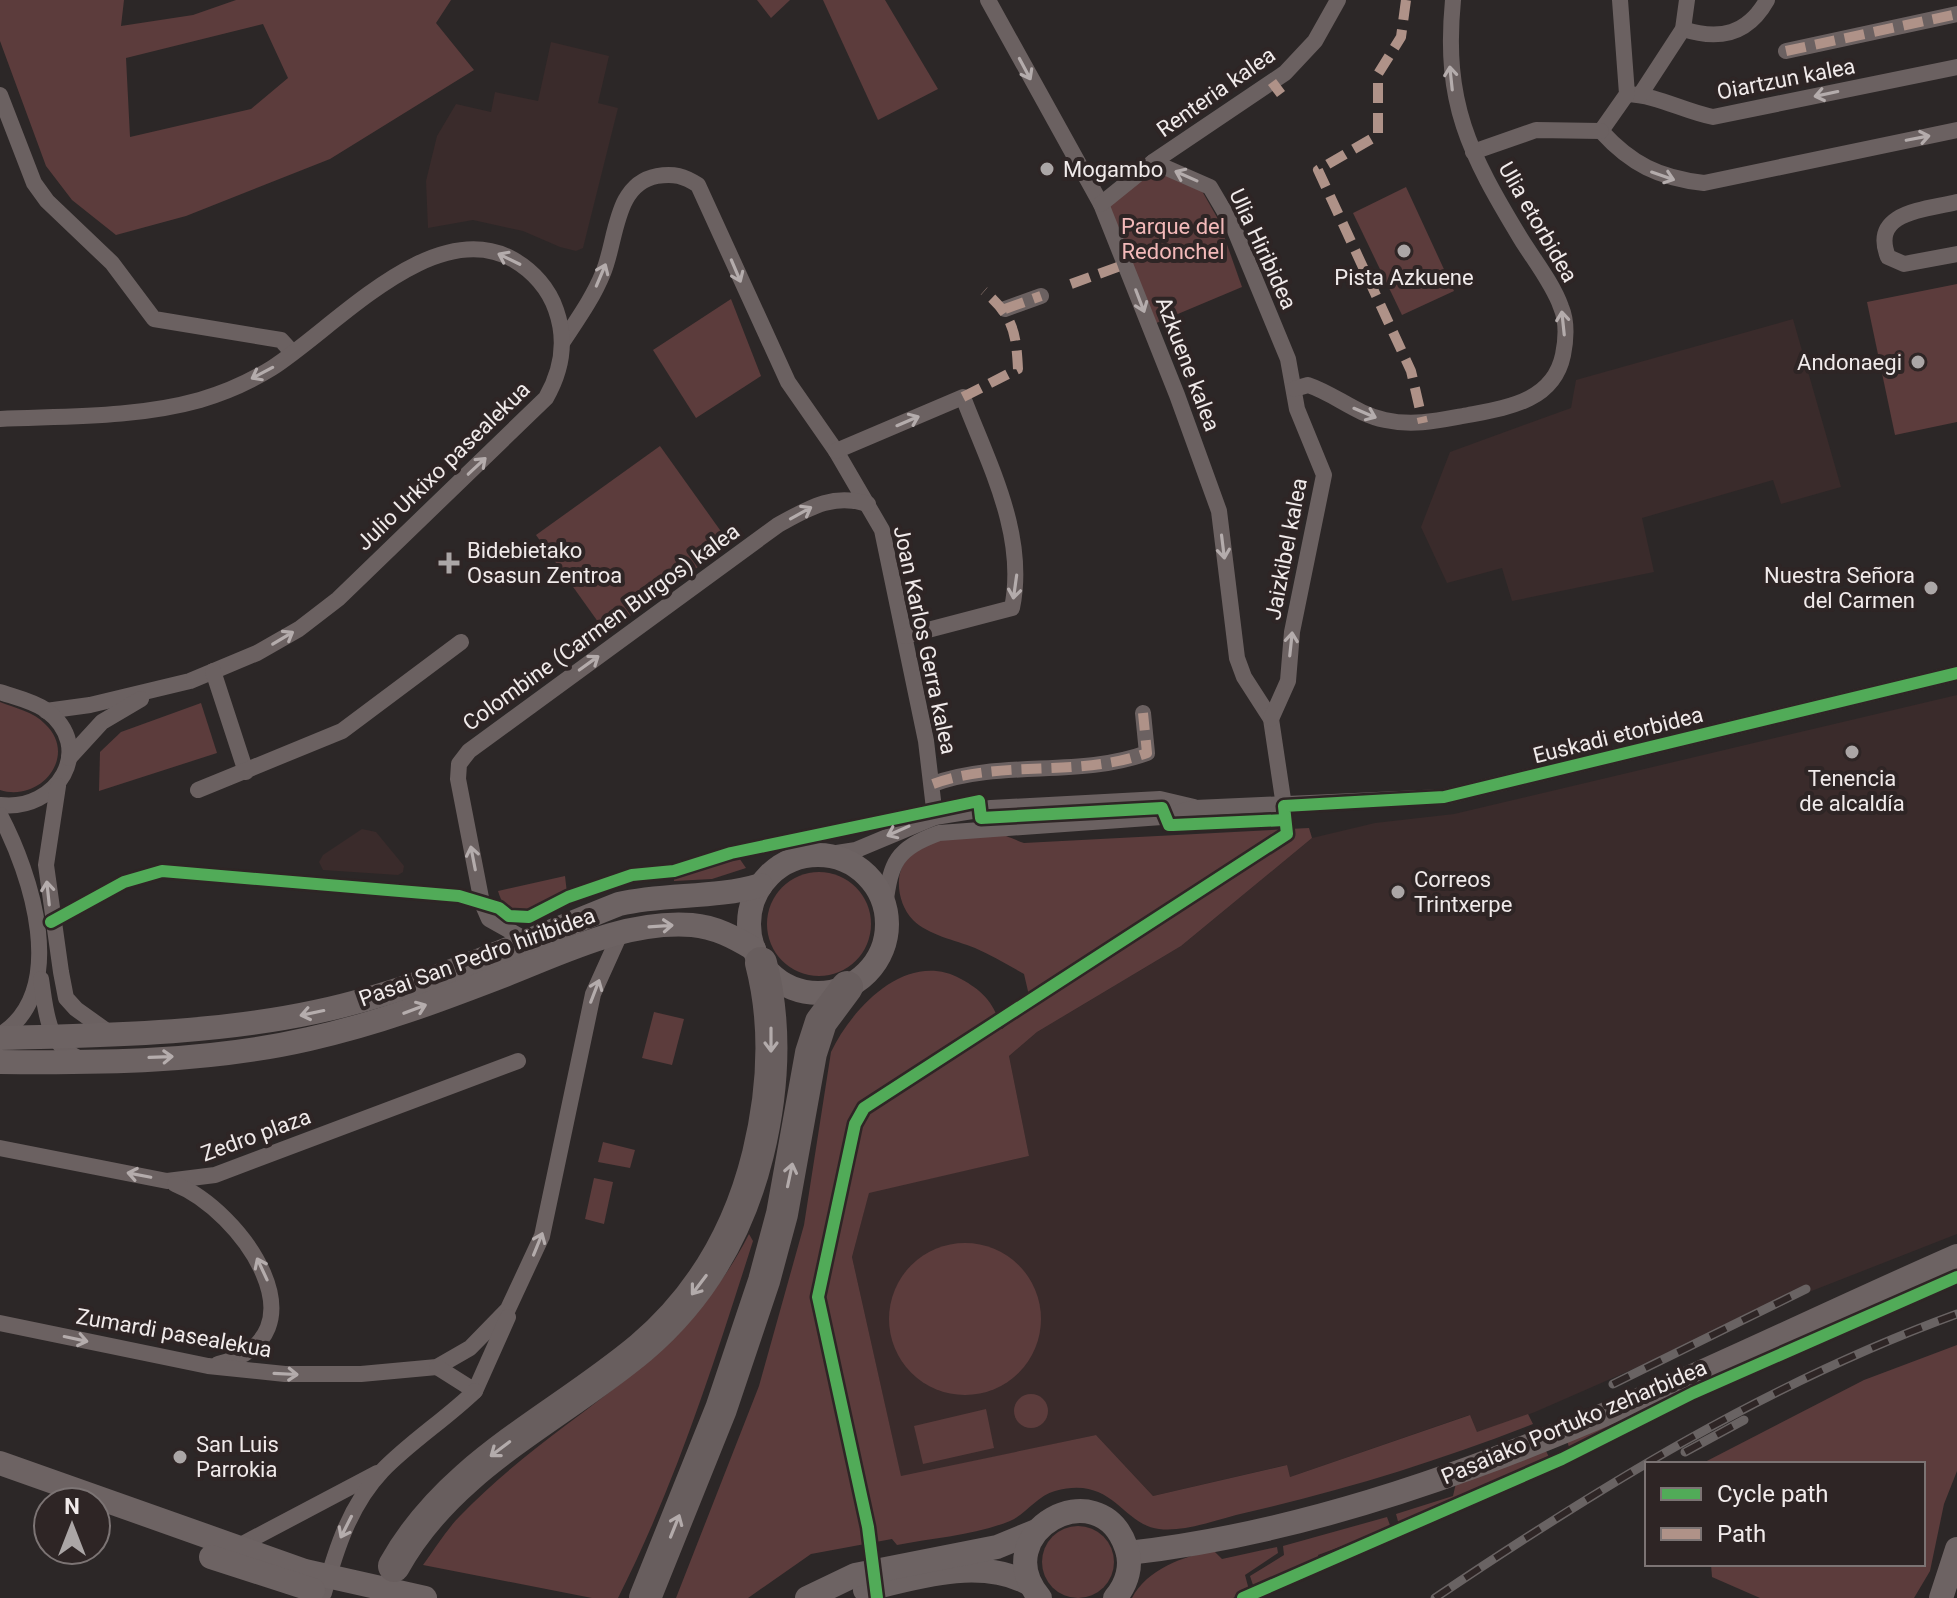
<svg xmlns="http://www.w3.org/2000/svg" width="1957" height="1598" font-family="Roboto,sans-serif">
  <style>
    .built { fill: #3a2b2b }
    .green { fill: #5c3c3c; fill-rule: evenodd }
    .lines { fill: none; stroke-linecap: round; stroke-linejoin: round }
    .street { stroke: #6b6161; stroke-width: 16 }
    .secondary { stroke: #6d6363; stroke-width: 24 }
    .highway { stroke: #685e5e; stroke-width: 32 }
    .rail-casing { stroke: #696363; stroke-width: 9 }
    .rail { stroke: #2e2525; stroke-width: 6; stroke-dasharray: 18; stroke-linecap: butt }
    .quiet { stroke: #af9288; stroke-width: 10; stroke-dasharray: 20 10; stroke-linecap: butt }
    .cycleway-casing { stroke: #2e2525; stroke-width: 17 }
    .cycleway { stroke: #51ab58; stroke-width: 12 }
    .oneway { stroke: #b4acac }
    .oneway2 { stroke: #b5adad }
    .oneway3 { stroke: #b3abab }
    .poi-dot { fill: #aba6a6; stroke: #2e2525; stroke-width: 3 }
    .labels { text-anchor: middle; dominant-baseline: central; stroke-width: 8; stroke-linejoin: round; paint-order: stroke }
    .street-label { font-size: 22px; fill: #f0eaea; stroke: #2e2525 }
    .poi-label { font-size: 22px; fill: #f0eaea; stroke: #2e2525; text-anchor: start }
    .park-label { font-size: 22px; fill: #f3b9b9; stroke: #2e2525 }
  </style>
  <rect width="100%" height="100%" fill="#2c2727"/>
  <g class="built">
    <polygon points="551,42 609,56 598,103 618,108 583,248 576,251 560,247 523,231 473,220 428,228 426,181 437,136 456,104 491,112 495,92 538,101"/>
    <polygon points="1793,319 1841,487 1781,504 1773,480 1642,518 1654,572 1512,601 1502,568 1447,583 1421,527 1450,452 1571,408 1576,380"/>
    <polygon points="1957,695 1957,1234 1809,1292 1535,1412 1477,1433 1469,1415 1290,1477 1286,1465 1153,1496 1096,1435 901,1477 852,1257 869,1192 1029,1156 1009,1056 1037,1032 1181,946 1312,838 1375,823 1454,814"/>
    <polygon points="362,829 376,832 404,866 403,872 398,875 323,870 319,862 323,855"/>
  </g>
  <g class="green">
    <path d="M0,0H124L121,26L193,15L236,0H451L436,23L474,70L330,159L186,216L116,235L72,200L46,166L0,41ZM263,24L288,78L251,109L130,137L126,58Z"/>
    <polygon points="757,0 790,0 771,18"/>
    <polygon points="823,0 885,0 938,89 878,120"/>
    <polygon points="1155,167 1202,191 1218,219 1242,287 1154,324 1108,207"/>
    <polygon points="1406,187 1454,291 1402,315 1353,213"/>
    <polygon points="1957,284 1957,422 1895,435 1867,302"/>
    <polygon points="731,299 761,376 696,418 653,350"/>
    <polygon points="660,446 730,544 606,633 536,535"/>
    <path d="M0,702C15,708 34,712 45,724C79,756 40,803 0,790Z"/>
    <polygon points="201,703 217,753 99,791 100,752 121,732"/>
    <path d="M1309,828L1312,838L1181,946L1037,1032L1009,1056L1029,1156L869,1193L852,1257L901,1476L1096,1435L1153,1496L1287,1465L1290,1477L1470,1415L1477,1432L1528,1414L1533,1424C1436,1462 1338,1492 1236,1515C1213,1521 1183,1532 1159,1529C1121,1524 1113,1475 1055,1491C1037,1496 1026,1514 1010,1521C975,1535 933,1538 897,1545L892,1539L811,1554L748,1598H676L759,1386L804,1225L831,1052C852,1008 907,949 961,979C985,992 994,1004 1002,1029L1031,1004L1024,974C1008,965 991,955 975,948C955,940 928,935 913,920C903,910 898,894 899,880C903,838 961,832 994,833C1004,834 1015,840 1024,843Z"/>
    <polygon points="737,855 746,868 712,879 674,881 674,877"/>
    <circle cx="819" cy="924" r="52"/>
    <path d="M565,876L567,893C541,907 511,934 498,891Z"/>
    <polygon points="654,1012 684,1019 672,1065 642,1058"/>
    <polygon points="603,1142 635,1150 630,1168 598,1162"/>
    <polygon points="594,1178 613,1182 604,1224 585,1219"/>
    <path d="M749,1234L753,1241C714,1363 676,1483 618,1598H592L423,1565C435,1549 446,1530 460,1516C557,1414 681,1369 749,1234Z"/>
    <circle cx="965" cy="1319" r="76"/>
    <polygon points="1957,1345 1957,1471 1944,1504 1930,1571 1914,1598 1760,1598 1712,1577 1711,1564 1923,1564 1923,1464 1701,1464 1864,1380"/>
    <circle cx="1031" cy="1411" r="17"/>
    <polygon points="1672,1398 1570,1450 1567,1441"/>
    <polygon points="986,1409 994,1448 923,1464 914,1426"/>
    <polygon points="1545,1449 1550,1459 1399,1525 1396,1514 1453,1496 1456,1483"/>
    <polygon points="1387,1517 1391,1528 1318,1555 1319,1560 1254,1588 1250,1576 1284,1555 1283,1546"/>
    <circle cx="1078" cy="1562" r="36"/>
    <path d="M1277,1547L1278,1553L1245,1575L1249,1590L1233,1598H1132C1147,1569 1183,1557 1213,1550L1222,1559Z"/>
  </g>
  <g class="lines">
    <g class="street">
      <polyline points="988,0 1101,204 1177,395 1219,511 1237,658 1244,677 1271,719 1284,806"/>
      <path d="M1683,29C1720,41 1748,34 1767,0"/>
      <polyline points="1786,51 1957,14"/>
      <path d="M1627,94C1657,95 1683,111 1713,117L1957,67"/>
      <polyline points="0,95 34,183 47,201 112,263 154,319 281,340 291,351"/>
      <polyline points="1640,95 1683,29 1687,0"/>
      <path d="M1601,131C1631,164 1659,178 1704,183L1957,130"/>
      <polyline points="1601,131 1627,94 1620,0"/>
      <polyline points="1473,152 1536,130 1601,131"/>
      <polyline points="1153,162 1210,187 1233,226 1288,359 1297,409 1324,475 1292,632 1288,681 1271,719"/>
      <path d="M1957,202C1926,210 1870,211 1888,257L1904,264L1957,254"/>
      <polyline points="1101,204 1153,162 1285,73 1315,41 1338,0"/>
      <polyline points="1005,309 1041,296"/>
      <path d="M562,343C577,320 593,298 603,273C617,240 614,184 657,176C674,173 684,176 698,185L788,382L836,451L882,530L926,741L935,817"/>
      <path d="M1294,389L1308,385C1335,394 1356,414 1385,420C1412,426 1436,421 1463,416C1504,408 1553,403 1563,355C1566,340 1567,321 1561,307C1553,284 1534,260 1521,239C1469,153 1443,103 1453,0"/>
      <path d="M0,419C66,416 136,418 200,400C224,393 251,381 272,368C336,327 434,214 514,260C533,271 549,289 556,310C567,341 562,370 546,398L338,599L299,629L257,653L190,681L90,705L46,711"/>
      <path d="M836,451L963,397C989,465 1027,535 1012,608L905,636"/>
      <polyline points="213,671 246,772"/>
      <path d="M0,692C15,697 33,701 46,710C97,748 57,812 0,805"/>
      <polyline points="69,758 102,722 141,699"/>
      <path d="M933,784C1001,759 1079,778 1147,753L1143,713"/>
      <polyline points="58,786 46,865 61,972 66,998 76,1009 111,1034"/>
      <polyline points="198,790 342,731 461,642"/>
      <path d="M0,815C31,874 70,991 0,1035"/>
      <polyline points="824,855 856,850 935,817 991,808 1160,799 1194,807"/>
      <path d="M885,906C891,861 896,849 939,833L1162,817L1195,808L1444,797L1957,673"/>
      <path d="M526,940L489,919L482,903L458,779L459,764L469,751L778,525C809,508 832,493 868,504"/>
      <path d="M41,979C46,1010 46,1047 82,1059"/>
      <polyline points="0,1148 167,1181 215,1175 518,1061"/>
      <path d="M175,1184C241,1210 330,1336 218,1364"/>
      <polyline points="0,1323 208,1366 285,1374 361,1374 437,1367 470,1348 508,1309 542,1236 593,994 621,932"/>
      <polyline points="437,1367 475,1391 508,1317"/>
      <polyline points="235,1548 377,1473"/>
      <path d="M324,1593C336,1549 350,1505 382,1471C410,1442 446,1419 475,1391"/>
    </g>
    <g class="secondary">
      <circle cx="818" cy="924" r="69"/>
      <path d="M0,1038C105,1035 212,1034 315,1012C420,990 520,943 619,904C666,893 714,899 761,885"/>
      <path d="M0,1062C102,1063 209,1062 309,1039C377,1024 440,1000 505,975C564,952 627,920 692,925C715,927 734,937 754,949"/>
      <polyline points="0,1463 305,1571 425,1598"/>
      <path d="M1128,1553C1423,1520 1690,1373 1957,1256"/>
      <polyline points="211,1557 313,1590"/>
      <path d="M865,1590C917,1577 981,1557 1030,1584"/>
      <polyline points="807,1598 855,1575 997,1547 1036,1531"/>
      <path d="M1040,1598C985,1533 1099,1469 1126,1547C1133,1565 1127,1584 1115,1598"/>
      <polyline points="1941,1598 1957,1549"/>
    </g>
    <g class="highway">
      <path d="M394,1566C450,1465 555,1420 641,1348C701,1297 739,1231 758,1154C773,1092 777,1025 761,963"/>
      <polyline points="645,1598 721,1409 764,1281 782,1214 811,1053 821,1022 847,987"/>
    </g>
    <defs>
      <g id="rail">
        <polyline points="1613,1384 1806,1289"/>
        <polyline points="1685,1452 1744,1420"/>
        <path d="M1435,1598C1601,1486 1768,1383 1957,1314"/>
      </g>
    </defs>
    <use href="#rail" class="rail-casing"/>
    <use href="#rail" class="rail"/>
    <g class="quiet">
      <polyline points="1406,0 1401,37 1378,74 1378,135 1318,170 1411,371 1423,423"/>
      <polyline points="1786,51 1957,14"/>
      <polyline points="1272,82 1281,94"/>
      <polyline points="1071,284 1126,264"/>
      <polyline points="1005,309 1041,296"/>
      <path d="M963,397L1018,369C1016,331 1013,316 984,291"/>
      <path d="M933,784C1001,759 1079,778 1147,753L1143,713"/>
    </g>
    <defs>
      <g id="cycleway">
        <polyline points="51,922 124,882 162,871 459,896 499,908 509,916 529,917 568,897 632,875 674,871 731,853 979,801 981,818 1162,808 1169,825 1173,825 1285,820"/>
        <polyline points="877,1598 868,1527 818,1297 855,1124 864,1108 1287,834 1284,806 1444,797 1957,673"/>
        <polyline points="1243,1598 1562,1459 1693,1393 1957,1277"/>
      </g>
    </defs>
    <use href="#cycleway" class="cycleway-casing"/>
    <use href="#cycleway" class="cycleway"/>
  </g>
  <defs><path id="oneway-shaft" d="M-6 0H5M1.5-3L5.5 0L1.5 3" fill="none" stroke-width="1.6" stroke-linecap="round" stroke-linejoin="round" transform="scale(2)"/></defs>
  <g class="oneway">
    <use href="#oneway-shaft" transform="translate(1025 69) rotate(62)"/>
    <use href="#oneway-shaft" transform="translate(1451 78) rotate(-96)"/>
    <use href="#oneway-shaft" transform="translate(1826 94) rotate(168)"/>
    <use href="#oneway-shaft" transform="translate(1918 138) rotate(-11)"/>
    <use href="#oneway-shaft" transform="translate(1186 176) rotate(-156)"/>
    <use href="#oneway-shaft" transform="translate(1663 176) rotate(19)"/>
    <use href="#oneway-shaft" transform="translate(509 259) rotate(-154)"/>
    <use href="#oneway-shaft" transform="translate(736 271) rotate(67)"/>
    <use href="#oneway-shaft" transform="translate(601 275) rotate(-67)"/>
    <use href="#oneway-shaft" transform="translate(1140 301) rotate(69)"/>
    <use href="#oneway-shaft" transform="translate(1563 323) rotate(-96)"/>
    <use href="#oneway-shaft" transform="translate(262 373) rotate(152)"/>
    <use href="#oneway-shaft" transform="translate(1365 413) rotate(23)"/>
    <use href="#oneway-shaft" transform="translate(908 421) rotate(-23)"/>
    <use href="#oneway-shaft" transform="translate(477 466) rotate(-43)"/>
    <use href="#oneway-shaft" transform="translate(801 513) rotate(-29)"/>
    <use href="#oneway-shaft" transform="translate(1223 547) rotate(83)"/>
    <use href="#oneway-shaft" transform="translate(1015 587) rotate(98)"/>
    <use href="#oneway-shaft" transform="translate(283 638) rotate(-31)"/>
    <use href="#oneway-shaft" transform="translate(1291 644) rotate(-84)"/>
    <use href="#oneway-shaft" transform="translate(589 663) rotate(-36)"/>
    <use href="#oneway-shaft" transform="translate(898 831) rotate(156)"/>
    <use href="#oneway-shaft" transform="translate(473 858) rotate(-101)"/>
    <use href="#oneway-shaft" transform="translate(48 893) rotate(-96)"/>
    <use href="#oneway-shaft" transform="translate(595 991) rotate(-69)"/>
    <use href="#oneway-shaft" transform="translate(139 1175) rotate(-169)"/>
    <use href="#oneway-shaft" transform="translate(538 1244) rotate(-68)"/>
    <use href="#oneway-shaft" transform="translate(262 1269) rotate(-115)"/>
    <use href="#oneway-shaft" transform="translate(76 1339) rotate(12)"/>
    <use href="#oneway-shaft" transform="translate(286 1374) rotate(3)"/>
    <use href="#oneway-shaft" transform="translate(346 1527) rotate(117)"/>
  </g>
  <g class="oneway2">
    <use href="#oneway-shaft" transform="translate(661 926) rotate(-4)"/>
    <use href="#oneway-shaft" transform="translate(415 1009) rotate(-21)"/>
    <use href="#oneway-shaft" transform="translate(312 1013) rotate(168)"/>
    <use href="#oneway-shaft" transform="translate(161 1057) rotate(-2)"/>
  </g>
  <g class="oneway3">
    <use href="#oneway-shaft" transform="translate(771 1040) rotate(90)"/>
    <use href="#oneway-shaft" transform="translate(790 1175) rotate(-78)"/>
    <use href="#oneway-shaft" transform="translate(699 1285) rotate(127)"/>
    <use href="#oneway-shaft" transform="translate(500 1449) rotate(143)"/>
    <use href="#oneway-shaft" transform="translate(675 1526) rotate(-68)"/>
  </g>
  <g class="poi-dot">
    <circle cx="1047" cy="169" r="8"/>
    <circle cx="1404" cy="251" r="8"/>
    <circle cx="1918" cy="362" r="8"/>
    <path d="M445 551h8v8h8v8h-8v8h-8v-8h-8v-8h8z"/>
    <circle cx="1931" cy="588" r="8"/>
    <circle cx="1852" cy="752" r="8"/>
    <circle cx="1398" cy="892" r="8"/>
    <circle cx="180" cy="1457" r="8"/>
  </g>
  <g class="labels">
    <g class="street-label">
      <text transform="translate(1786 79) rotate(-11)">Oiartzun kalea</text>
      <text transform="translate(1216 92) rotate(-35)">Renteria kalea</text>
      <text transform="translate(1538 222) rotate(60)">Ulia etorbidea</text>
      <text transform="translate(1263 249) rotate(65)">Ulia Hiribidea</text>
      <text transform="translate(1188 364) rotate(69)">Azkuene kalea</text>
      <text transform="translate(443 466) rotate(-44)">Julio Urkixo pasealekua</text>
      <text transform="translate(1286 549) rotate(-79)">Jaizkibel kalea</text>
      <text transform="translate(601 627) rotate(-36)">Colombine (Carmen Burgos) kalea</text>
      <text transform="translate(925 640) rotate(78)">Joan Karlos Gerra kalea</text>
      <text transform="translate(1618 735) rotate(-14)">Euskadi etorbidea</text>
      <text transform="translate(477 957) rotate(-20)">Pasai San Pedro hiribidea</text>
      <text transform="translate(256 1135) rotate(-20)">Zedro plaza</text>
      <text transform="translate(174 1333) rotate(10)">Zumardi pasealekua</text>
      <text transform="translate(1574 1422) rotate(-23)">Pasaiako Portuko zeharbidea</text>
    </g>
    <g class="poi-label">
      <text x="1063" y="169">Mogambo</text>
      <text x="1404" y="277" text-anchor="middle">Pista Azkuene</text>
      <text x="1902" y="362" text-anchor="end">Andonaegi</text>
      <text x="467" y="550">Bidebietako<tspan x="467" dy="25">Osasun Zentroa</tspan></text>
      <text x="1915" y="575" text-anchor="end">Nuestra Señora<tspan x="1915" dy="25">del Carmen</tspan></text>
      <text x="1852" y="778" text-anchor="middle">Tenencia<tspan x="1852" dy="25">de alcaldía</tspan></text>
      <text x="1414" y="879">Correos<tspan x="1414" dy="25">Trintxerpe</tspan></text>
      <text x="196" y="1444">San Luis<tspan x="196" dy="25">Parrokia</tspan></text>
    </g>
    <g class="park-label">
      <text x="1173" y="226">Parque del<tspan x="1173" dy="25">Redonchel</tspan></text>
    </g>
  </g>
  <rect x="1645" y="1462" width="280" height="104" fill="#2e2525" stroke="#7c7474" stroke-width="2"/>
  <rect x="1661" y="1488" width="40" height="12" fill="#51ab58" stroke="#7c7474" stroke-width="2"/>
  <text x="1717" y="1502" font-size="24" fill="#f0eaea">Cycle path</text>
  <rect x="1661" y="1528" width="40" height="12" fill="#af9288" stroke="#7c7474" stroke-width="2"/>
  <text x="1717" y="1542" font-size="24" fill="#f0eaea">Path</text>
  <g transform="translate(72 1526)"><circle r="38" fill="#2e2525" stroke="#7c7474" stroke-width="2"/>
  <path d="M0-6L14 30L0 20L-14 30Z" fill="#aba6a6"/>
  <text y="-12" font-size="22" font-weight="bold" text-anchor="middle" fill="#f0eaea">N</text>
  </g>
</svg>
